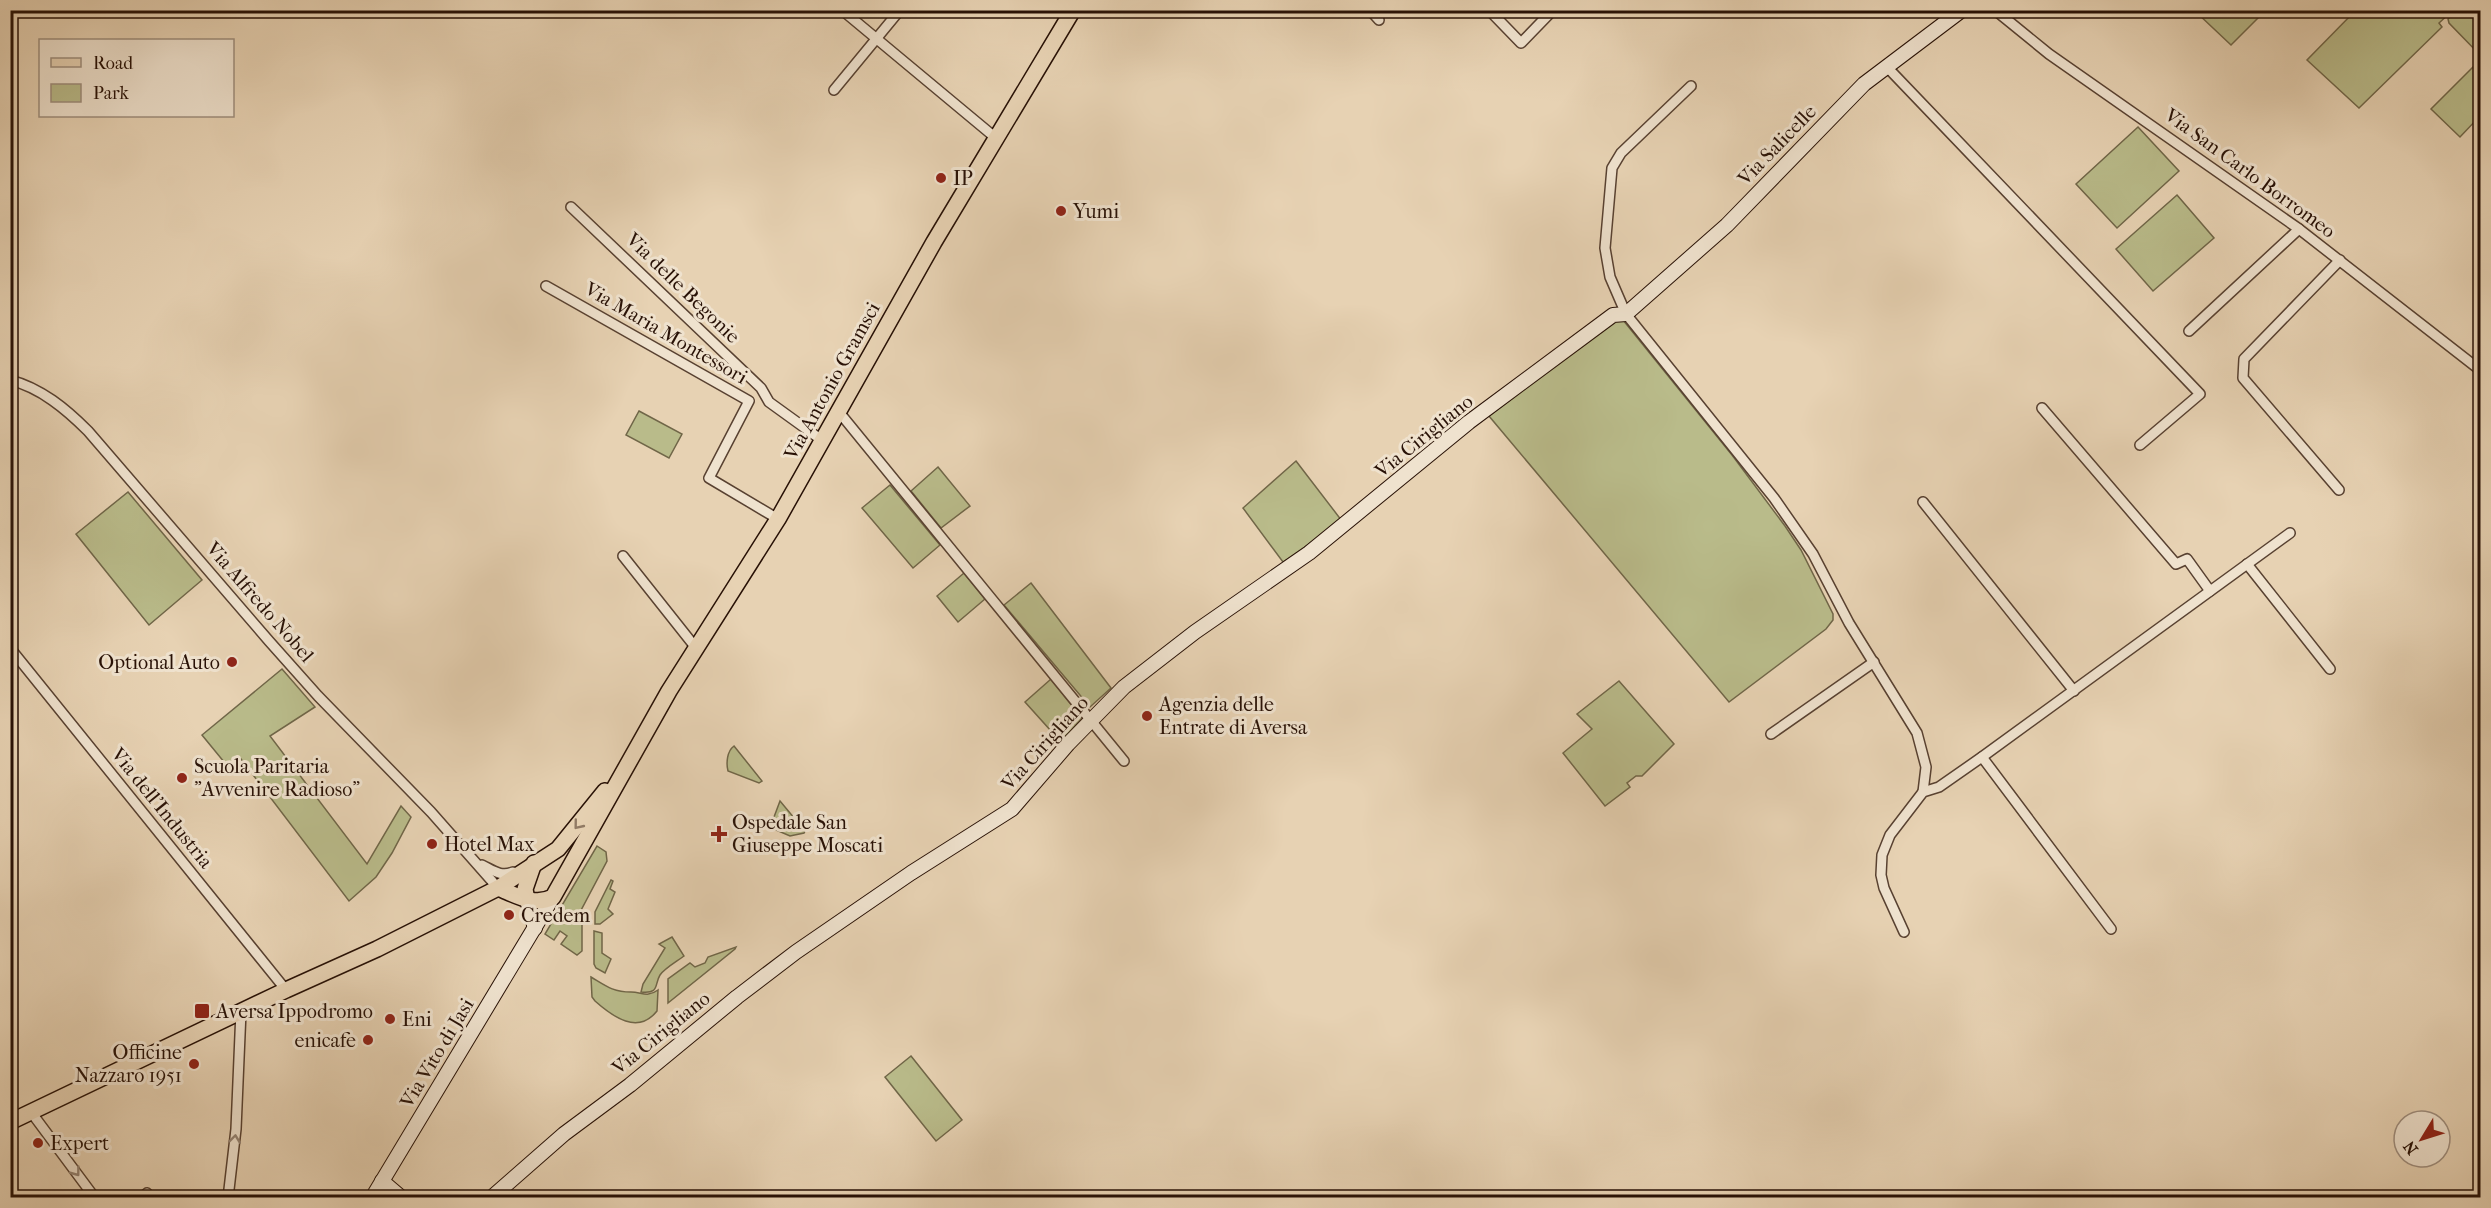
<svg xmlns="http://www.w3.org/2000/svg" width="2491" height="1208" font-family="'IM FELL French Canon',serif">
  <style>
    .green { fill: #b9bb8a; stroke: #706648; stroke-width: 1.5 }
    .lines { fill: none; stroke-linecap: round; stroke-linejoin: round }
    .street-casing { stroke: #584131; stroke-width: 12 }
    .secondary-casing { stroke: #281106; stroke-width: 16 }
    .primary-casing { stroke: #281106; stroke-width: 18 }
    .street { stroke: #efe2ce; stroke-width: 9 }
    .secondary { stroke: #efe2ce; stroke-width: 14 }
    .primary { stroke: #e7d2b3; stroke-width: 15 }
    .oneway { stroke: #917b65 }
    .oneway2 { stroke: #958474 }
    .poi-dot { fill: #8f2418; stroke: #efe2ce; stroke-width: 2 }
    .labels { text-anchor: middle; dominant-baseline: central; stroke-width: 6; stroke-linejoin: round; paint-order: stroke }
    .street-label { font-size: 20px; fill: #281106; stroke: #efe2ce }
    .poi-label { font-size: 20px; fill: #281106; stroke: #efe2ce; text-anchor: start }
  </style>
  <rect width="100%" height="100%" fill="#e7d2b3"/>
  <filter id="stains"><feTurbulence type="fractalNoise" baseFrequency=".00333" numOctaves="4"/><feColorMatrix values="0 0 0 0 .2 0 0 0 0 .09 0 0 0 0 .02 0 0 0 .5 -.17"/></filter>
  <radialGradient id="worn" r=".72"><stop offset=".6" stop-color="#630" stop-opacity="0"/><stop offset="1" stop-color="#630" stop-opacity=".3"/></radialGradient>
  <g class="green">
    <polygon points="2457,10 2480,11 2480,55 2449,23 2448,19"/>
    <polygon points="2195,11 2265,11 2231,45"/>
    <polygon points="2355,11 2452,11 2439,23 2442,27 2359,108 2307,60"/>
    <polygon points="2480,60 2480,116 2460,137 2431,109"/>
    <polygon points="2138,127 2179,171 2117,228 2076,184"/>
    <polygon points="2177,195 2214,238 2153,291 2116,249"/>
    <polygon points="1612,320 1623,320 1732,455 1785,526 1801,550 1833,614 1833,620 1826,629 1729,702 1489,416"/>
    <polygon points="639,411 682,434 669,458 626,435"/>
    <polygon points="1296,461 1342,521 1283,562 1243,508"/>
    <polygon points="938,467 970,506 941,528 911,491"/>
    <polygon points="890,485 940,545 913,568 862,508"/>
    <polygon points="128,492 202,580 149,625 76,534"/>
    <polygon points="964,573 985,599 958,622 937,596"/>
    <polygon points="1031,583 1111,688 1090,707 1004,605"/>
    <polygon points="282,669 315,707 270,736 367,864 401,806 411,817 392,853 376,877 349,901 241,759 229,768 202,735"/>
    <polygon points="1051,679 1082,718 1061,742 1025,702"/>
    <polygon points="1619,681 1674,744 1642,776 1636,776 1627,783 1630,787 1605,806 1563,753 1592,729 1577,714"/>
    <path d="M734,746L762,781L759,783L728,771C726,763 727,751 734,746Z"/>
    <polygon points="780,801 805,831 804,833 790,836 776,830 774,817"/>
    <polygon points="597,846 606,852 607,861 578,916 582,923 582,951 577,955 561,944 567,936 560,931 554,940 545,934"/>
    <polygon points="611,880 613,881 610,889 615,892 608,909 613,914 600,924 595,924 595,912"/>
    <polygon points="594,931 602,933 602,953 611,959 605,973 596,968 594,964"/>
    <path d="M672,937L684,956C676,962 665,968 660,975C654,985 660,994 641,992L643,984L665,948L659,944Z"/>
    <polygon points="736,947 735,949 668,1003 668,979 690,963 695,967 705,963 708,957"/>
    <path d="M591,977C606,986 613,992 631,992C642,992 647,998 658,990L657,1011C638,1035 613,1017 595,1001L592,997Z"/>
    <polygon points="911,1056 962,1120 936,1141 885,1077"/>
  </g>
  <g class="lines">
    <defs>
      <g id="street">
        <polyline points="842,10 997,139"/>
        <polyline points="1370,10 1379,20"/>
        <polyline points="1489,10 1521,43 1553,10"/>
        <polyline points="1995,10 2049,54 2299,229 2480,370"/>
        <polyline points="1886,66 2200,394 2140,445"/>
        <polyline points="1691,86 1621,153 1612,168 1605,248 1610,277 1626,314 1774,498 1813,554 1849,623 1917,733 1926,767 1923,792"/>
        <polyline points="834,90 900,10"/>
        <polyline points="571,207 761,388 769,402 823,441"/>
        <polyline points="546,286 749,401 709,478 778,519"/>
        <polyline points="2189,331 2299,229"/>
        <path d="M10,380C41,388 66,409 88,431L269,641L318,696L431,812L498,888"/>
        <polyline points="2042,408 2176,564 2187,559 2210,591"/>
        <polyline points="839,412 1124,761"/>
        <polyline points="2339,490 2243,378 2244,359 2340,260"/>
        <polyline points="1923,502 2074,691"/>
        <polyline points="623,556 696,648"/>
        <polyline points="2247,564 2330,669"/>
        <polyline points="10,648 286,990"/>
        <polyline points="1771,734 1874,662"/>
        <polyline points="1982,757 2111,929"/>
        <path d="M482,865C494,871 501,877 513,872"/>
        <polyline points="1904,932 1884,888 1881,875 1882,855 1890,835 1923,792 1939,787 1982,757 2290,533"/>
        <polyline points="31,1112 95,1198"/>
        <polyline points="141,1198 147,1193"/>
        <polyline points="228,1198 236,1129 241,1011"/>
      </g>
      <g id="secondary">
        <polyline points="527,900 535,928"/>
        <polyline points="382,1181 402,1198"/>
        <polyline points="372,1198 553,897"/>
        <polyline points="491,1198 564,1134 630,1085 737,997 796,952 911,873 1012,809 1068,744 1124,687 1195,632 1309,553 1469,422 1613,315 1626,314 1727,225 1864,84 1962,10"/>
      </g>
      <g id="primary">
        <path d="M498,888C516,895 534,907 553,897L669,691L778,519L934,242L1073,10"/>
        <polyline points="527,900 525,889 534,863"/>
        <polyline points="10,1122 286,990 377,949 498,888 558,849 605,791"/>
      </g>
    </defs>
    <use href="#street" class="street-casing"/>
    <use href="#secondary" class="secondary-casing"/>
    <use href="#primary" class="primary-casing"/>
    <use href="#street" class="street"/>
    <use href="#secondary" class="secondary"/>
    <use href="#primary" class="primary"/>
  </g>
  <defs><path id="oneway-chevron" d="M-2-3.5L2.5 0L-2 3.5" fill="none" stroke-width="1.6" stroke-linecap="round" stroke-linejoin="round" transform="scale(1.5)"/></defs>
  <use class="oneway" href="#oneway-chevron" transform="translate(578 825) rotate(129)"/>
  <g class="oneway2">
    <use href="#oneway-chevron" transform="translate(235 1139) rotate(-83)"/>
    <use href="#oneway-chevron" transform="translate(76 1172) rotate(53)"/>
  </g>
  <g class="poi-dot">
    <circle cx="941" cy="178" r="6"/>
    <circle cx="1061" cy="211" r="6"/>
    <circle cx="232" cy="662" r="6"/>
    <circle cx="1147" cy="716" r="6"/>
    <circle cx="182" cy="778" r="6"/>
    <path d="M716 825h6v6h6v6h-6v6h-6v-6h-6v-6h6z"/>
    <circle cx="432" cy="844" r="6"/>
    <circle cx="509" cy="915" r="6"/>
    <rect x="194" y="1003" width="16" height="16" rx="3"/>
    <circle cx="390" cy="1019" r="6"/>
    <circle cx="368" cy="1040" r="6"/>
    <circle cx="194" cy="1064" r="6"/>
    <circle cx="38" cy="1143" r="6"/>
  </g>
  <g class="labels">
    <g class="street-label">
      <text transform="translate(1777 145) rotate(-46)">Via Salicelle</text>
      <text transform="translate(2250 173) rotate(36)">Via San Carlo Borromeo</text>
      <text transform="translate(683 288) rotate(44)">Via delle Begonie</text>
      <text transform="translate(666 333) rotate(30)">Via Maria Montessori</text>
      <text transform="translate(832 381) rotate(-61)">Via Antonio Gramsci</text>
      <text transform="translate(1424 436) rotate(-39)">Via Cirigliano</text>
      <text transform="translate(260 602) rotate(49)">Via Alfredo Nobel</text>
      <text transform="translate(1045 743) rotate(-48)">Via Cirigliano</text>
      <text transform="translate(162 808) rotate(51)">Via dell'Industria</text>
      <text transform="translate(661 1033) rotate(-39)">Via Cirigliano</text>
      <text transform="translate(437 1053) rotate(-59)">Via Vito di Jasi</text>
    </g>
    <g class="poi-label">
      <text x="953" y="178">IP</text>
      <text x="1073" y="211">Yumi</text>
      <text x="220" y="662" text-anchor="end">Optional Auto</text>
      <text x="1159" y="704">Agenzia delle<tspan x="1159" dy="23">Entrate di Aversa</tspan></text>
      <text x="194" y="766">Scuola Paritaria<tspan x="194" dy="23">"Avvenire Radioso"</tspan></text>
      <text x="732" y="822">Ospedale San<tspan x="732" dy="23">Giuseppe Moscati</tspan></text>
      <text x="444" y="844">Hotel Max</text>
      <text x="521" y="915">Credem</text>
      <text x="216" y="1011">Aversa Ippodromo</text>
      <text x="402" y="1019">Eni</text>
      <text x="356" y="1040" text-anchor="end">enicafe</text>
      <text x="182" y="1052" text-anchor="end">Officine<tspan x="182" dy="23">Nazzaro 1951</tspan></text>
      <text x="50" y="1143">Expert</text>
    </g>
  </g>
  <rect width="2491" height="1208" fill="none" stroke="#e7d2b3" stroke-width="36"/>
  <rect x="12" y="12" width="2467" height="1184" fill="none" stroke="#281106" stroke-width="3"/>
  <rect x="18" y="18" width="2455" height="1172" fill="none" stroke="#281106" stroke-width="1.5"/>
  <rect x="39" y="39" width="195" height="78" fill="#efe2ce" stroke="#9f8e7e" stroke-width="1.5"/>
  <rect x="51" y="58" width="30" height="9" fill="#e7d2b3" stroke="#9f8e7e" stroke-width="1.5"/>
  <text x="93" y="69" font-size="18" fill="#281106">Road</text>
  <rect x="51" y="84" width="30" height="18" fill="#b9bb8a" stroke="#9f8e7e" stroke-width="1.5"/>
  <text x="93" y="99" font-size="18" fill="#281106">Park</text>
  <g transform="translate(2422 1139) rotate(232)"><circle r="28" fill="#efe2ce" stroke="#9f8e7e" stroke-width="1.5"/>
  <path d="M0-4.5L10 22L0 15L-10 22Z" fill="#8f2418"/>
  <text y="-9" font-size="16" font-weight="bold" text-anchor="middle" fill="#281106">N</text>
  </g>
  <rect width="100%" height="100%" filter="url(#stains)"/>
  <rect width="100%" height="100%" fill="url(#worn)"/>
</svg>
